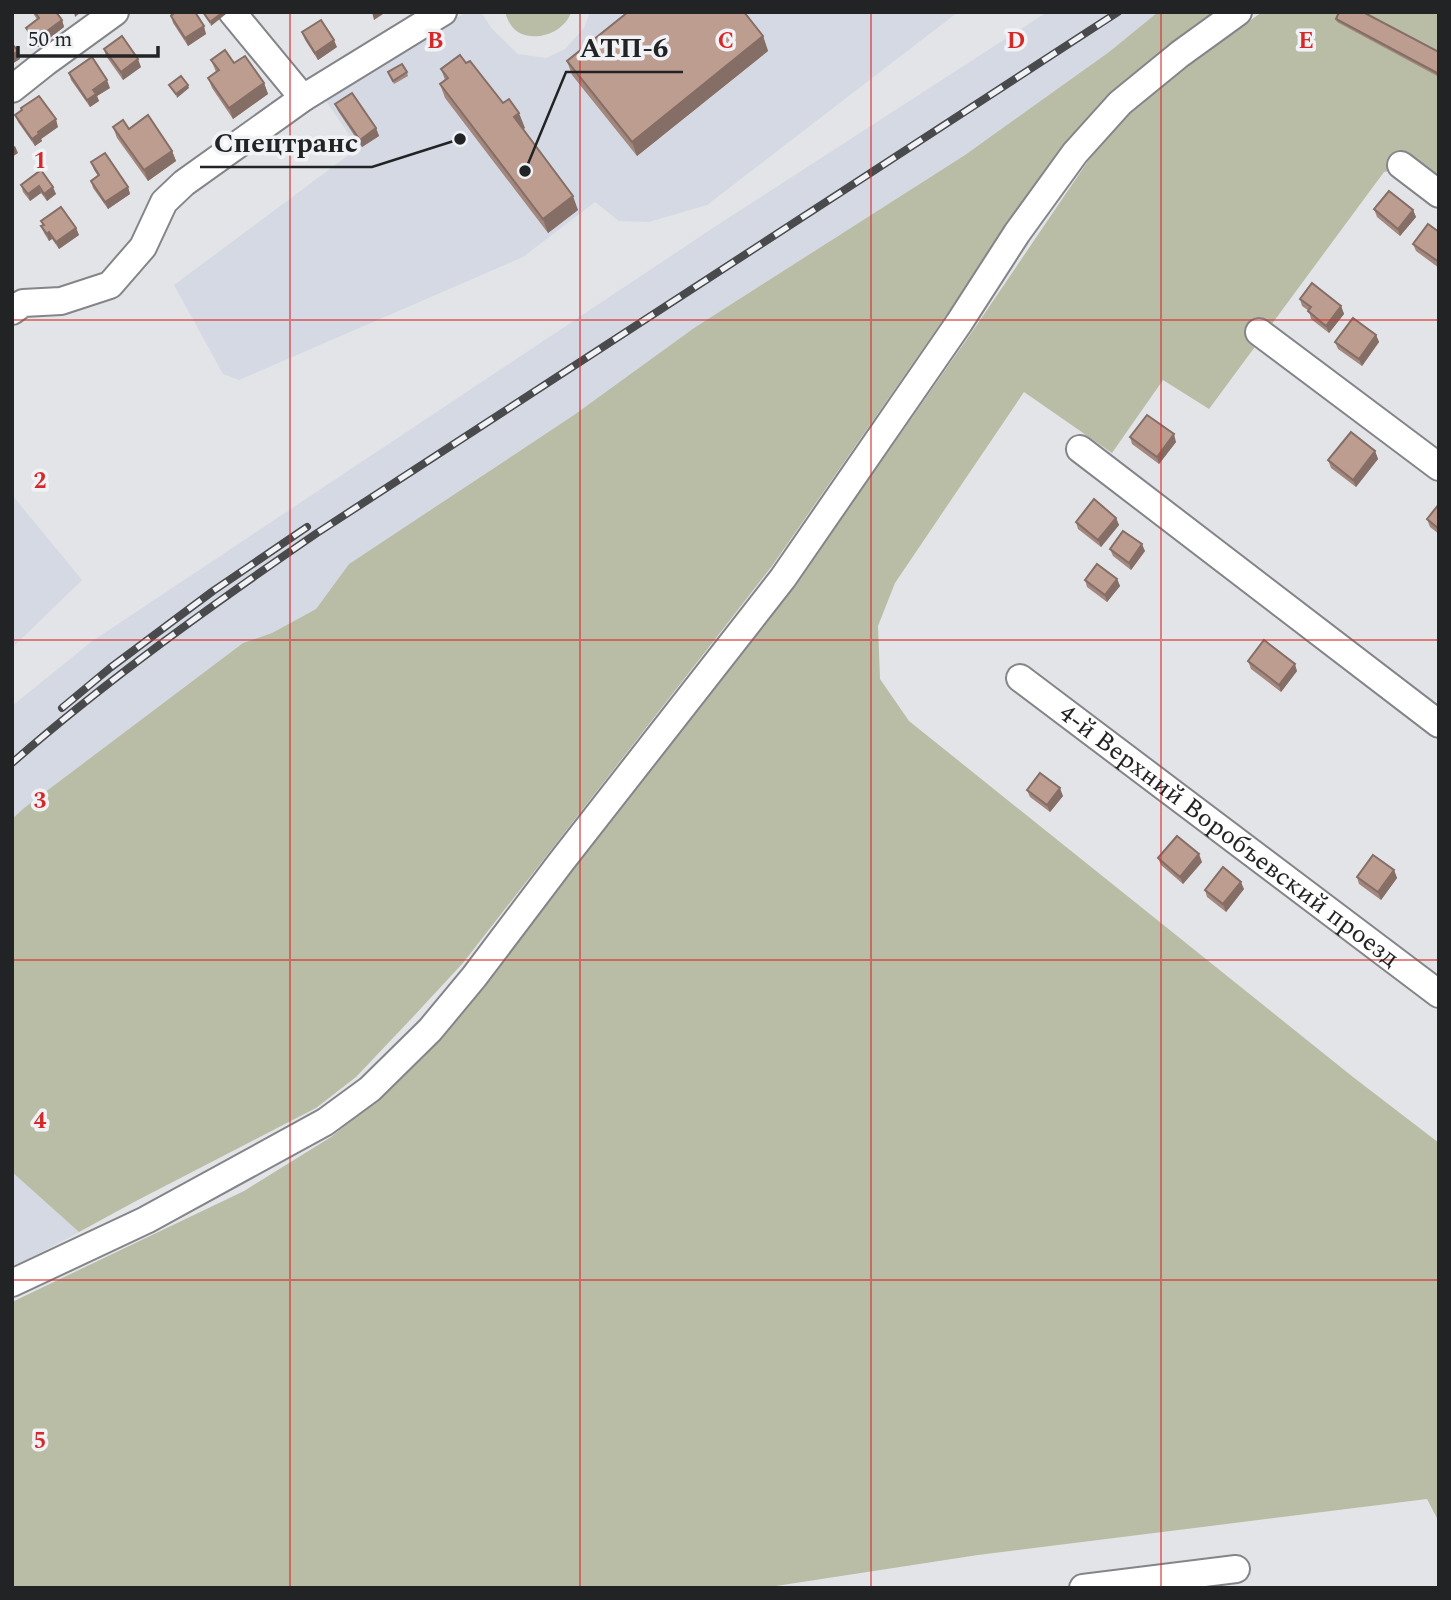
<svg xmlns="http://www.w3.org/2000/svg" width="1451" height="1600" font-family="Spectral,serif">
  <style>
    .built { fill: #d5d9e4 }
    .green { fill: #b9bda5 }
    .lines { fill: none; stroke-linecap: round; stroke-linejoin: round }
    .minor-casing { stroke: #848589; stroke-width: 30 }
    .minor { stroke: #fff; stroke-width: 26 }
    .rail-casing { stroke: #494a4c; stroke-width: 8 }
    .rail { stroke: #f0f2f5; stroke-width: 5; stroke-dasharray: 16; stroke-linecap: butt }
    .wall { fill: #a3877d }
    .shaded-wall { fill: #856e66 }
    .building { fill: #be9d91; stroke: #856e66; stroke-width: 2 }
    .grid { fill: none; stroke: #d62828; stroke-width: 2; stroke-opacity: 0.55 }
    .labels { text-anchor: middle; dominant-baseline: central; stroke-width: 7; stroke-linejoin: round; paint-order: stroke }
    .street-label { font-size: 26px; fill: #222324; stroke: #f0f2f5 }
    .grid-label { font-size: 23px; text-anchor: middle; font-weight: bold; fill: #d62828; stroke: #f0f2f5; stroke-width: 7; stroke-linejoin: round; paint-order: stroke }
    .leader { fill: none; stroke: #222324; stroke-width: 2.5 }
    .callout-dot { fill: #222324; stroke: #f0f2f5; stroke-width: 2.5 }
    .callout-label { font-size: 28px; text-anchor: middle; font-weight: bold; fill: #222324; stroke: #f0f2f5; stroke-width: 7; stroke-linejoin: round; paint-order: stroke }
  </style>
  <rect width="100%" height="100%" fill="#e3e4e8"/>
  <g class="built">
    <polygon points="467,12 481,12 492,29 518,54 546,58 565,49 584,28 590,12 958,12 707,205 649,222 619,221 595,202 523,257 239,380 223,374 174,285 358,148 322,95"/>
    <polygon points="1047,12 1158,12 1109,52 965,155 694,328 574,415 349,564 316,609 272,633 243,643 24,808 12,819 12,706 91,642 719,224"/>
    <polygon points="12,495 82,580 12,648"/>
    <polygon points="12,1172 79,1232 12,1268"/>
  </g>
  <g class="green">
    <path d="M505,12H571C565,32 536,43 518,32C511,28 507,19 505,12Z"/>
    <polygon points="1158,12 1215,12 1173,43 1011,222 772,566 463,963 411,1019 356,1077 316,1108 136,1201 79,1232 12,1172 12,819 24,808 243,643 272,633 316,609 349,564 574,415 694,328 965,155 1109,52"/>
    <polygon points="1262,12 1439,12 1439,203 1395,170 1384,172 1209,409 1163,380 1112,453 1024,392 895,583 878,626 880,679 909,721 1353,1077 1439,1143 1439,1522 1427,1499 978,1555 763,1588 12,1588 12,1302 244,1191 331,1137 380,1097 485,985 571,867 797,582 976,326 1088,161 1129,113 1190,64"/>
  </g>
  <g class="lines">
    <defs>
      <g id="minor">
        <polyline points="232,12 303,98"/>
        <polyline points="12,89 46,62 115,12"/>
        <polyline points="1401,165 1439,194"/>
        <polyline points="12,311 23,303 61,301 110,285 143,247 164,202 184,183 303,98 443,12"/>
        <polyline points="1259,332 1439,467"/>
        <polyline points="1080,449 1439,724"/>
        <path id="s1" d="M1020,678L1439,994"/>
        <polyline points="12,1283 146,1220 325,1122 370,1089 430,1030 474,977 561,862 783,578 959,323 1017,233 1075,153 1120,103 1180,54 1238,12"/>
        <polyline points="1083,1588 1236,1569"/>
      </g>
    </defs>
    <use href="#minor" class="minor-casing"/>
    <use href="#minor" class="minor"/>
    <defs>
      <g id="rail">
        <polyline points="62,708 110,668 213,591 307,527"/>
        <path d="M12,763C108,679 212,605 317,533L1118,12"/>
      </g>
    </defs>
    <use href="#rail" class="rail-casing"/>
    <use href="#rail" class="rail"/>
  </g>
  <g class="wall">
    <polygon points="32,12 57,12 56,13 62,20 64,27 38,47 29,35 26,28 37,19"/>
    <polygon points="170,12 195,12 206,34 188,46 173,23"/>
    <polygon points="1336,19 1439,52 1439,77 1337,22"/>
    <polygon points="302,32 337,47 318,60 305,40"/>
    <polygon points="763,36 768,51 637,156 572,75 567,61"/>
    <polygon points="104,49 141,67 123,80 106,56"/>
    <polygon points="211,60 264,83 268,94 233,119 212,88 208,78 216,72"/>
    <polygon points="466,63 525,128 522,129 578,210 548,233 445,98 440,84 445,80 441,69"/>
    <polygon points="388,72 407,72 408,76 394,84"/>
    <polygon points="69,73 110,88 97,96 99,101 90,107 71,80"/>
    <polygon points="335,104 376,128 379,136 362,147 338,111"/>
    <polygon points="15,115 58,127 41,139 42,141 35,146 18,122"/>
    <polygon points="113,127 172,151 176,161 148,181 117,138"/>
    <polygon points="91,162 128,187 130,194 108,209 93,188 91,181 98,176 94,170"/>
    <polygon points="41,170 56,194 47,201 41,193 30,201 23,192 21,185"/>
    <polygon points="1374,209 1413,210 1416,217 1400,236 1377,217"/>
    <polygon points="41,221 76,228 79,235 59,249 52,239 49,241 44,233 41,226 43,225"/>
    <polygon points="1439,232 1439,268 1416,251 1413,244"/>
    <polygon points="1300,299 1341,306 1344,314 1329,333 1311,319 1309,311 1302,306"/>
    <polygon points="1376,335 1379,342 1362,366 1338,349 1335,342"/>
    <polygon points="1130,437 1176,442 1159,464 1132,444"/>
    <polygon points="1375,451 1378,459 1356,487 1331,468 1328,460"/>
    <polygon points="1439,504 1439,534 1430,527 1427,519"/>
    <polygon points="1116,518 1119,525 1101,547 1078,529 1076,522"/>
    <polygon points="1110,549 1145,551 1131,570 1113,556"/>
    <polygon points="1117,579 1120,586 1107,602 1087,587 1085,580"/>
    <polygon points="1248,661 1297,671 1281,692 1251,669"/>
    <polygon points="1027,790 1063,796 1050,812 1030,797"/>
    <polygon points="1158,858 1202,862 1183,884 1161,865"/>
    <polygon points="1394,870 1397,878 1381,900 1359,884 1357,877"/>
    <polygon points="1244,889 1226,912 1207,897 1205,890"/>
  </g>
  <g class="shaded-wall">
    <polygon points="74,12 81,12 75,17"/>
    <polygon points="223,12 226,12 226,14 211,26 210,22"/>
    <polygon points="372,12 386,12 374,20"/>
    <polygon points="62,20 64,27 38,47 35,40"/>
    <polygon points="204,26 206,34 188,46 185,38"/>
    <polygon points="763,36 768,51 637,156 632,142"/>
    <polygon points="334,40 337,47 318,60 315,53"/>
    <polygon points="18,51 20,59 12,64 12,55"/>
    <polygon points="138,59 141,67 123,80 121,72"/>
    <polygon points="107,80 110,88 97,96 99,101 90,107 87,100 93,90"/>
    <polygon points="264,83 268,94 233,119 229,108"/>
    <polygon points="188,85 189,88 177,98 176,94"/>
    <polygon points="519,113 525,128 519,132 514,117"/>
    <polygon points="56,119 58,127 41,139 42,141 35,146 32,139 38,132"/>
    <polygon points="376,128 379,136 362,147 360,140"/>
    <polygon points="15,146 18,153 12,157 12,148"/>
    <polygon points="172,151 176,161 148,181 144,170"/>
    <polygon points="39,186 41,193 30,201 28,194"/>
    <polygon points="53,187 56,194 47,201 44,194"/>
    <polygon points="128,187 130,194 108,209 105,202"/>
    <polygon points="573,196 578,210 548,233 543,219"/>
    <polygon points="1413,210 1416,217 1400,236 1398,229"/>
    <polygon points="76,228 79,235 59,249 56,242"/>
    <polygon points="49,232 52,239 49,241 47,234"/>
    <polygon points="1341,306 1344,314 1329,333 1326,326"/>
    <polygon points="1376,335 1379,342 1362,366 1359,359"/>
    <polygon points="1174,434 1176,442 1159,464 1157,457"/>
    <polygon points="1375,451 1378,459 1356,487 1353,480"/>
    <polygon points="1116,518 1119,525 1101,547 1098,540"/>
    <polygon points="1142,544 1145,551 1131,570 1129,563"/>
    <polygon points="1117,579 1120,586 1107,602 1105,595"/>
    <polygon points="1295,664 1297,671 1281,692 1279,685"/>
    <polygon points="1060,788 1063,796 1050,812 1047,805"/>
    <polygon points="1199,854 1202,862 1183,884 1180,877"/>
    <polygon points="1394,870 1397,878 1381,900 1378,892"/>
    <polygon points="1241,882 1244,889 1226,912 1223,904"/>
  </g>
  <g class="building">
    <polygon points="35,12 56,12 62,20 35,40 26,28 39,18"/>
    <polygon points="172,12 195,12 204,26 185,38 171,16 173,14"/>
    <polygon points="203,12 223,12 210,22"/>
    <polygon points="628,12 744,12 763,36 632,142 567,61"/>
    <polygon points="1339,12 1363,12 1439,52 1439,74 1336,19"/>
    <polygon points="321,20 334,40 315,53 302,32"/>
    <polygon points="122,36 138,59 121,72 104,49"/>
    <polygon points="12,44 18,51 12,55"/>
    <polygon points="225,50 234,63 245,56 264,83 229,108 208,78 219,70 211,60"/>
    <polygon points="460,55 466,63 470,61 503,103 509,99 519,113 514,117 573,196 543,219 440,84 448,78 441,69"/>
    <polygon points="92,57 107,80 93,90 96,94 87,100 69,73"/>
    <polygon points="402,64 407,72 393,81 388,72"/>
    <polygon points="181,76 188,85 176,94 169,85"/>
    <polygon points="352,93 376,128 360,140 335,104"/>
    <polygon points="39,96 56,119 38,132 39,134 32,139 15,115 22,110 21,108"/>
    <polygon points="148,115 172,151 144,170 113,127 123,120 129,129"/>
    <polygon points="105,153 128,187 105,202 91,181 99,175 91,162"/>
    <polygon points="41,170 53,187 44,194 39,186 28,194 21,185"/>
    <polygon points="1389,191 1413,210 1398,229 1374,209"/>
    <polygon points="61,207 76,228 56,242 49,232 47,234 41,226 44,225 41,221"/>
    <polygon points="1428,224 1439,232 1439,262 1413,244"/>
    <polygon points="1312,283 1341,306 1326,326 1308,311 1311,307 1300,299"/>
    <polygon points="1353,318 1376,335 1359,359 1335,342"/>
    <polygon points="1147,415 1174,434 1157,457 1130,437"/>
    <polygon points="1351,432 1375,451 1353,480 1328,460"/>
    <polygon points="1094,499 1116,518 1098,540 1076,522"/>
    <polygon points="1439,504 1439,529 1427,519"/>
    <polygon points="1123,531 1142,544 1129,563 1110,549"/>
    <polygon points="1097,564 1117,579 1105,595 1085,580"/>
    <polygon points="1264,640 1295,664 1279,685 1248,661"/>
    <polygon points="1040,773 1060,788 1047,805 1027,790"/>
    <polygon points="1177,836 1199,854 1180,877 1158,858"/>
    <polygon points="1373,855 1394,870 1378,892 1357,877"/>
    <polygon points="1223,867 1241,882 1223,904 1205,890"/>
  </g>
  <path class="grid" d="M290,12V1588M580,12V1588M871,12V1588M1161,12V1588M12,320H1439M12,640H1439M12,960H1439M12,1280H1439"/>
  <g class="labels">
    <g class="street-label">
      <text stroke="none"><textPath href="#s1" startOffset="262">4-й Верхний Воробъевский проезд</textPath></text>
    </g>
  </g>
  <g class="grid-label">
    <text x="435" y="48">B</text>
    <text x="726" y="48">C</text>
    <text x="1016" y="48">D</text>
    <text x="1306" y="48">E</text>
    <text x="40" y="168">1</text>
    <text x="40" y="488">2</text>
    <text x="40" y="808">3</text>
    <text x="40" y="1128">4</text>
    <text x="40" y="1448">5</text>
  </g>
  <path class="leader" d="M525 171L566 72H683M460 139L372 167H200"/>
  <g class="callout-dot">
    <circle cx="525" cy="171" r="7"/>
    <circle cx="460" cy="139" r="7"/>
  </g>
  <g class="callout-label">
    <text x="624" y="57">АТП-6</text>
    <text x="286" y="152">Спецтранс</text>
  </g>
  <rect width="1451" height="1600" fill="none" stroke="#222324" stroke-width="28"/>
  <path d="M18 46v10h140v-10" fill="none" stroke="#222324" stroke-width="3.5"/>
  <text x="28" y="46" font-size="21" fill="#222324" stroke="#f0f2f5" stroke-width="5" paint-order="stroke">50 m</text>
</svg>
